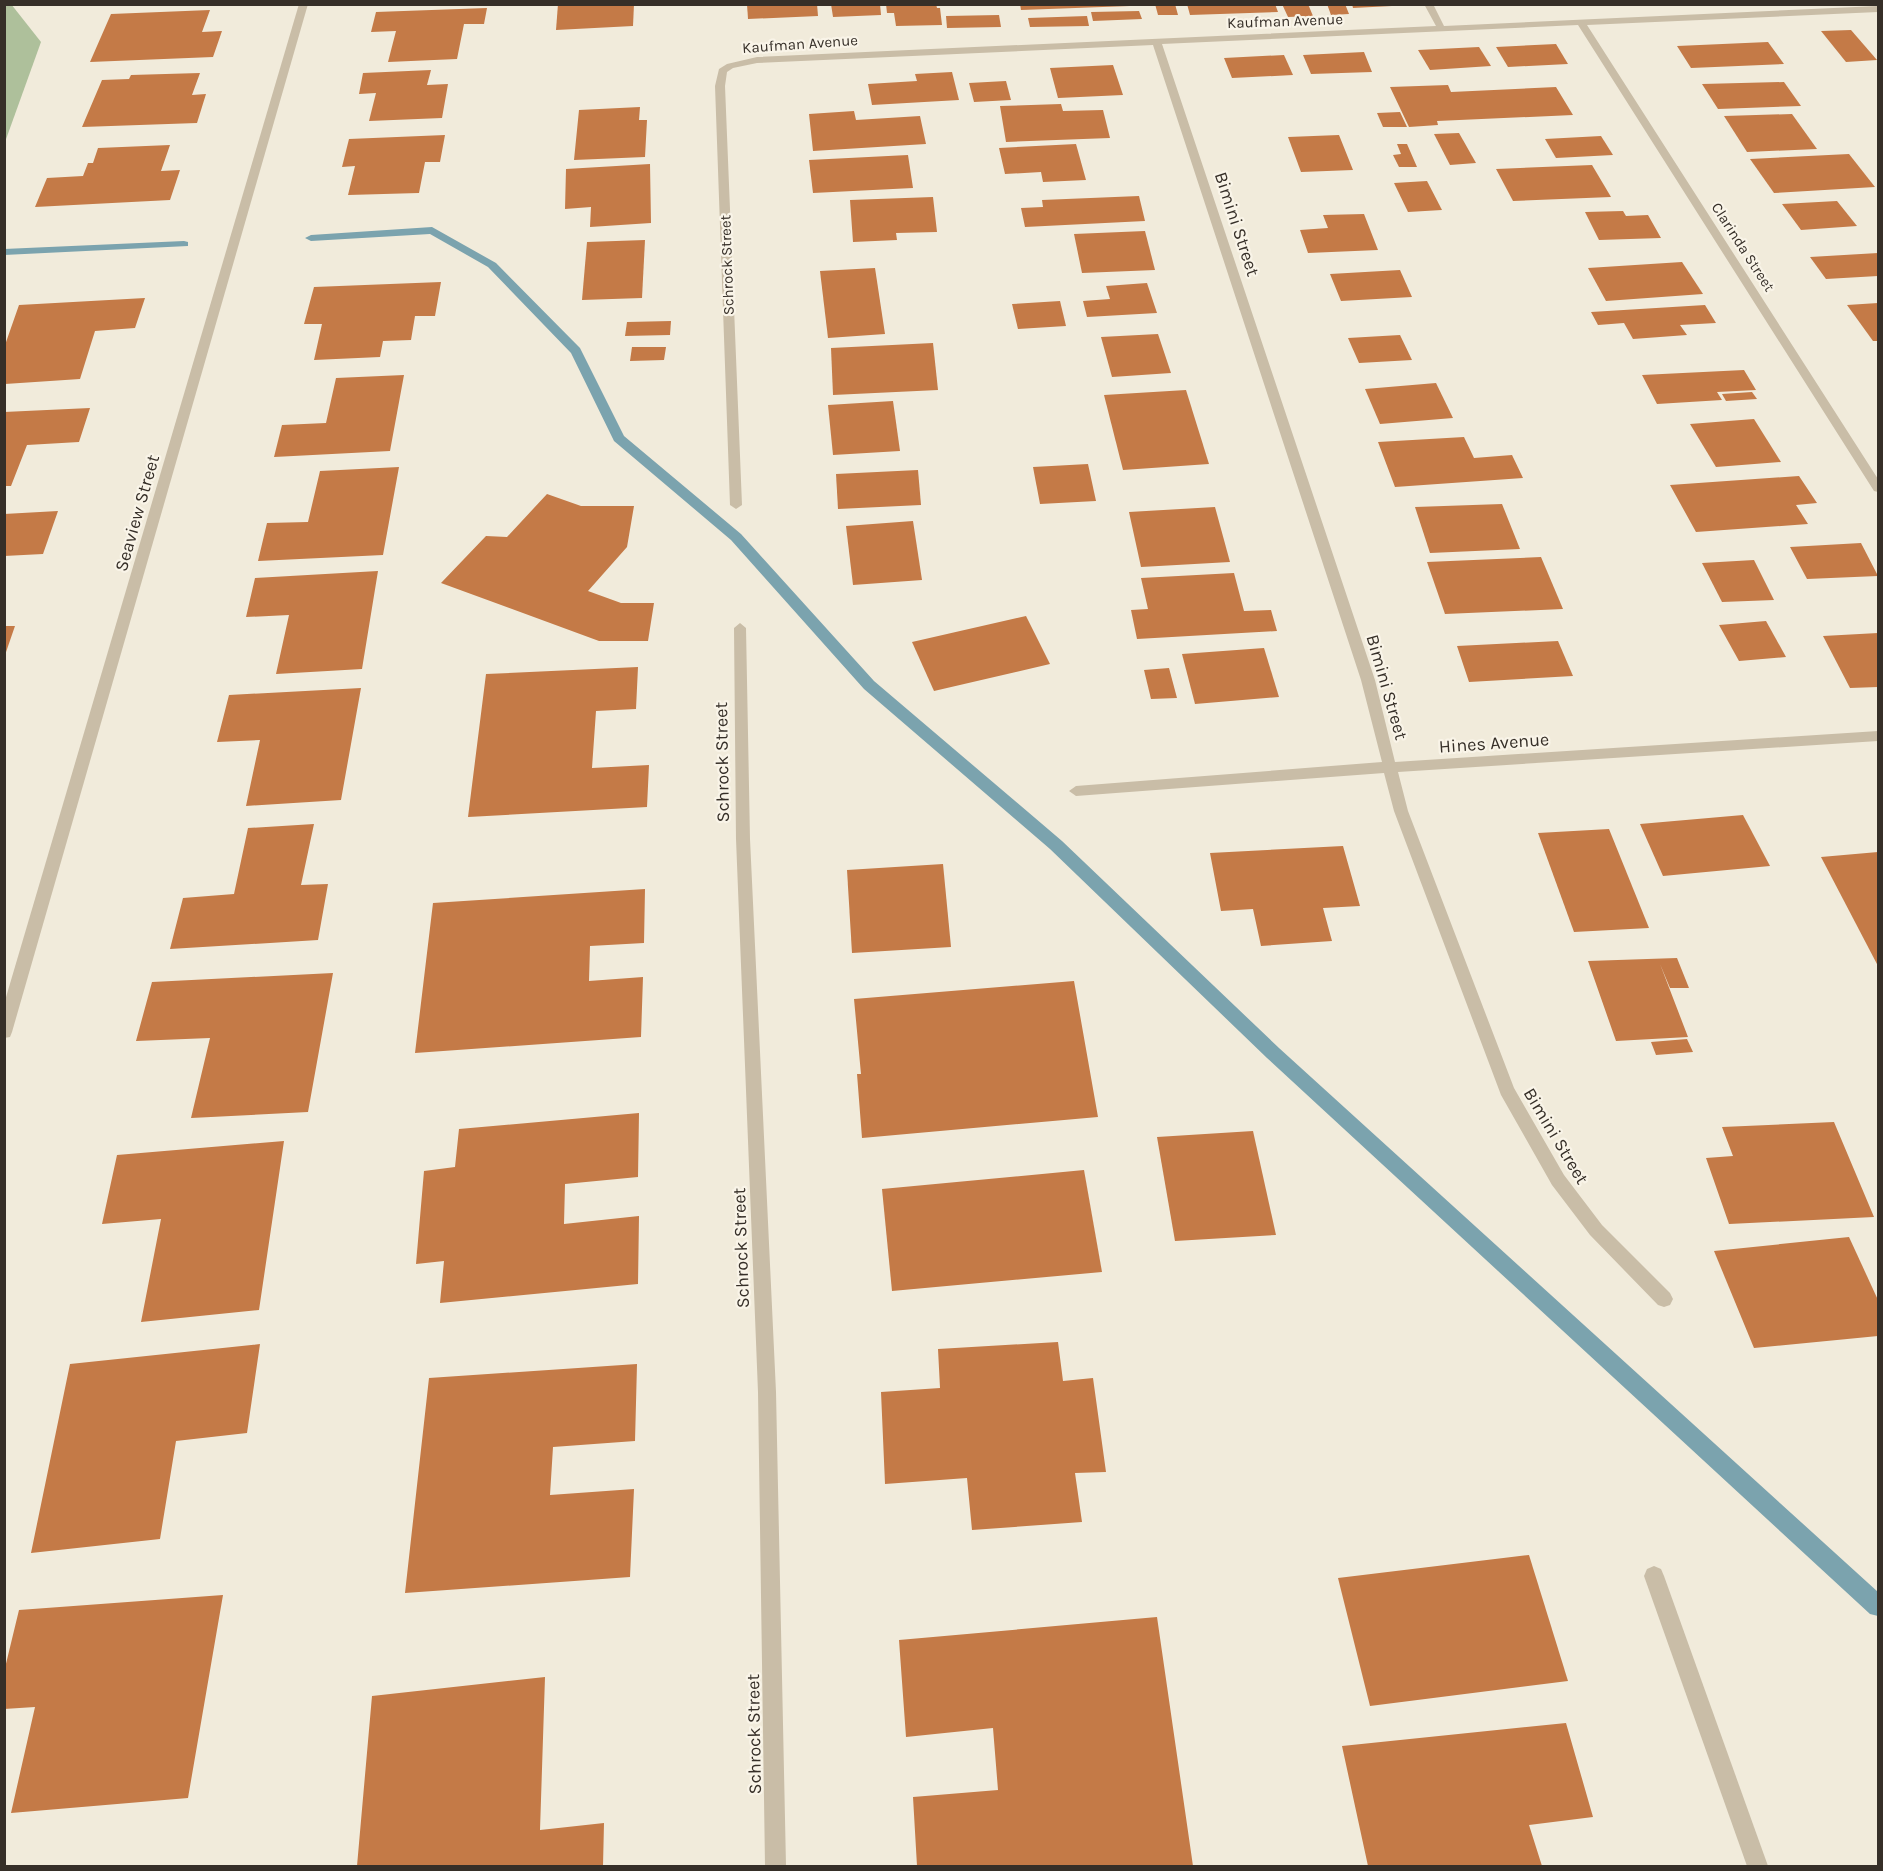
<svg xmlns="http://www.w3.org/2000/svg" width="1883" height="1871" font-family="Karla,sans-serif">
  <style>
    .green { fill: #aec09b }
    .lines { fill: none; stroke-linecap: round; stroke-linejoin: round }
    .stream { fill: #7ba3ae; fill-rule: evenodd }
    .building { fill: #c47a47 }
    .lane { fill: #c9bda7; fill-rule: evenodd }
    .street { fill: #c9bda7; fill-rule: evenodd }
    .labels { text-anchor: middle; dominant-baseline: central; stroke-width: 4.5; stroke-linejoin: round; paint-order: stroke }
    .far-street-label { font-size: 15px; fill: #362f28; stroke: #f9f4e8 }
    .street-label { font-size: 18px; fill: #362f28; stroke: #f9f4e8 }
  </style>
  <rect width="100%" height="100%" fill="#f1ebdb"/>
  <polygon class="green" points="11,4 41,42 5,142 5,5"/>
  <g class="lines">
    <g class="stream">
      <polygon points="432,227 496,263 580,348 624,436 741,534 874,681 1062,841 1279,1048 1878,1592 1878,1616 1870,1614 1267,1058 1050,849 864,689 731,540 614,441 571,353 488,267 430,234 311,241 305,238 311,235"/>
      <polygon points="184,241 188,242 188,246 4,255 4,249"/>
    </g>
  </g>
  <g class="building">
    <polygon points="558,4 634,4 633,26 556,30"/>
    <polygon points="747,4 817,4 818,16 748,19"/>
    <polygon points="831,4 880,4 881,15 833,17"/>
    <polygon points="886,4 936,4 937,8 940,8 942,25 896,26 894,13 887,13"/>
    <polygon points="1020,4 1130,4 1130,6 1021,10"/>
    <polygon points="1155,4 1175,4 1178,15 1158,15"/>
    <polygon points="1187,4 1275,4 1278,12 1190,15"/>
    <polygon points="1282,4 1308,4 1313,16 1288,17"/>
    <polygon points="1327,4 1345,4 1349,14 1331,15"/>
    <polygon points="1352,4 1392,4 1392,6 1353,8"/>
    <polygon points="487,8 484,24 464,24 457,59 388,62 396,31 371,32 376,12"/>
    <polygon points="210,10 202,32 222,31 213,57 90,62 111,14"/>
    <polygon points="1139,11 1142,19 1093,21 1091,12"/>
    <polygon points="999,15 1001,27 947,28 946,16"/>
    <polygon points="1087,16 1089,26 1030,27 1028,18"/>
    <polygon points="1851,30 1877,60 1846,62 1821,31"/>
    <polygon points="1768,42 1784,64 1691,68 1677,46"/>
    <polygon points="1556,44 1568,64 1508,67 1496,47"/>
    <polygon points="1479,47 1491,66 1430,70 1418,50"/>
    <polygon points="1364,52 1372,72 1311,74 1303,55"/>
    <polygon points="1284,55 1293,75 1232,78 1224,58"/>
    <polygon points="1113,65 1123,95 1058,98 1050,68"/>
    <polygon points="431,70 427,85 448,84 442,118 369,121 376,93 359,94 363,73"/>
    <polygon points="952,72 959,100 872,105 868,84 917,81 915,74"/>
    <polygon points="200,73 192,95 206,94 197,123 82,127 102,80 129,79 131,75"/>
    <polygon points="1006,81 1011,100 974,102 969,83"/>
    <polygon points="1784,82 1801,106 1718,109 1702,84"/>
    <polygon points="1448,85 1451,92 1556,87 1573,115 1437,121 1438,125 1409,127 1390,87"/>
    <polygon points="1061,104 1063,111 1103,110 1110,138 1006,142 1000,106"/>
    <polygon points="640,107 639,120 647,120 645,157 574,160 579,110"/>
    <polygon points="854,111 856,120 920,116 926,144 813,151 809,114"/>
    <polygon points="1400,112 1407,127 1383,127 1377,113"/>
    <polygon points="1792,114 1817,149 1747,152 1724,116"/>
    <polygon points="1459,133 1476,163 1450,165 1434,134"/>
    <polygon points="445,135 440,162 425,162 419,193 348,195 355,166 342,167 349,139"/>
    <polygon points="1339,135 1353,170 1301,172 1288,137"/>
    <polygon points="1601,136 1613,155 1556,158 1545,139"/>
    <polygon points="1076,144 1086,180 1043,182 1041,172 1005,174 999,148"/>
    <polygon points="1397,144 1407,144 1417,167 1399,167 1393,155 1401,154"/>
    <polygon points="170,145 161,171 180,170 170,200 35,207 47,178 83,176 88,163 93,163 98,148"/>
    <polygon points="1849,154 1875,187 1774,193 1750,159"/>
    <polygon points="908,155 913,188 813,193 809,160"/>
    <polygon points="650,164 651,223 590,227 591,207 565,209 566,169"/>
    <polygon points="1592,165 1611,197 1513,201 1496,169"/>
    <polygon points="1427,181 1442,210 1408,212 1394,183"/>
    <polygon points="1139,196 1145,221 1025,227 1021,208 1043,207 1042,200"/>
    <polygon points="933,197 937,232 896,233 897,240 853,242 850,200"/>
    <polygon points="1837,201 1857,226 1801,230 1782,204"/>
    <polygon points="1623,211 1626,216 1648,215 1661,238 1599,240 1585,212"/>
    <polygon points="1364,214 1378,250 1308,253 1300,230 1328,228 1323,215"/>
    <polygon points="1145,231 1155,270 1082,273 1074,234"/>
    <polygon points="645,240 642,298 582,300 587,242"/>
    <polygon points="1878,253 1878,276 1826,279 1810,257"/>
    <polygon points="1682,262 1703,294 1606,301 1588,268"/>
    <polygon points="875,268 885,334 828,338 820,271"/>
    <polygon points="1400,270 1412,297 1341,301 1330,274"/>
    <polygon points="441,282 435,316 415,316 411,340 383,341 380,357 314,360 322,324 304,324 314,287"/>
    <polygon points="1147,283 1157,313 1087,317 1083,301 1110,299 1106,286"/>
    <polygon points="145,298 135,328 95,331 80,379 5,384 5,345 19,305"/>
    <polygon points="1060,301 1066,326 1018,329 1012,304"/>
    <polygon points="1878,303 1878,341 1873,341 1847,305"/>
    <polygon points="1705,305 1716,323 1680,325 1687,335 1633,339 1624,323 1598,325 1591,312"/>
    <polygon points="671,321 670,335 625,336 627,322"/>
    <polygon points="1158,334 1171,373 1112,377 1101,337"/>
    <polygon points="1400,335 1412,360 1359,363 1348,338"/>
    <polygon points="933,343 938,390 833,395 831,348"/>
    <polygon points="632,347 666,347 664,360 630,361"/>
    <polygon points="1744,370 1756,390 1717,392 1722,400 1657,404 1642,375"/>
    <polygon points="404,375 390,451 274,457 282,425 326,423 336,378"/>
    <polygon points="1436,383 1453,418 1380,424 1365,389"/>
    <polygon points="1186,390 1209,464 1123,470 1104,395"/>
    <polygon points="1752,392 1757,399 1726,401 1722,394"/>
    <polygon points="893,401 900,451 833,455 828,405"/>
    <polygon points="90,408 79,442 27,445 11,486 4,486 4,412"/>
    <polygon points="1754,419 1781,462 1716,467 1690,424"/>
    <polygon points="1464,437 1474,458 1512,455 1523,478 1395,487 1378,442"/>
    <polygon points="1088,464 1096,501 1040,504 1033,467"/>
    <polygon points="399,467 383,555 258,561 267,523 308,522 320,471"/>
    <polygon points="918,470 921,505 838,509 836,474"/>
    <polygon points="1799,476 1817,503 1796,505 1808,524 1696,532 1670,485"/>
    <polygon points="547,494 581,506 634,506 627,547 588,591 621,603 654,603 648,641 599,641 441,583 486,536 507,537"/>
    <polygon points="1502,504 1520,549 1430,553 1415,507"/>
    <polygon points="1215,507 1230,562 1141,567 1129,512"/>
    <polygon points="58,511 43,554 4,556 4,514"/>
    <polygon points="913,521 922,580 853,585 846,526"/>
    <polygon points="1861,543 1878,576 1807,579 1790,547"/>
    <polygon points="1541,557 1563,609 1445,614 1427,562"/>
    <polygon points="1754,560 1774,600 1722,602 1702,563"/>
    <polygon points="378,571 362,669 276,674 289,615 246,617 255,578"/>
    <polygon points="1234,573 1244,611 1271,610 1277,631 1137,639 1131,610 1148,609 1141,578"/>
    <polygon points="1026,616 1050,664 934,691 912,642"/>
    <polygon points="1766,621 1786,657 1739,661 1719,625"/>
    <polygon points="4,626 15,626 5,655 4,655"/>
    <polygon points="1878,633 1878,687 1850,688 1823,636"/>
    <polygon points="1558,641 1573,676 1469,682 1457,646"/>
    <polygon points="1264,648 1279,697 1195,704 1182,654"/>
    <polygon points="638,667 636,709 596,711 592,768 649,765 647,807 468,817 486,674"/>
    <polygon points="1169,668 1177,698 1151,699 1144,670"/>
    <polygon points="361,688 341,800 246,806 260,740 217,742 229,695"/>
    <polygon points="1743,815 1770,866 1663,876 1640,824"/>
    <polygon points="314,824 301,885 328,884 318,940 170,949 183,898 234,894 248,828"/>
    <polygon points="1609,829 1649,928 1574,932 1538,833"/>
    <polygon points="1343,846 1360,906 1323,908 1332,941 1261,946 1253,909 1221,911 1210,853"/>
    <polygon points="1878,852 1878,966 1821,857"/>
    <polygon points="943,864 951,947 852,953 847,870"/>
    <polygon points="645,889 644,943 590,946 589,981 643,977 641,1037 415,1053 433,903"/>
    <polygon points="1677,958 1689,988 1670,988 1660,964 1688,1037 1616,1041 1588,961"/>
    <polygon points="333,973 308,1112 191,1118 210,1038 136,1041 152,982"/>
    <polygon points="1074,981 1098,1117 862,1138 857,1074 861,1074 854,999"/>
    <polygon points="1687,1039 1693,1052 1656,1055 1651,1042"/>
    <polygon points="639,1113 638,1177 565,1184 564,1224 639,1216 638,1284 440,1303 444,1261 416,1264 424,1171 455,1167 459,1129"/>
    <polygon points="1834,1122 1874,1217 1729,1224 1706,1158 1733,1156 1722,1127"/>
    <polygon points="1253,1131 1276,1235 1175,1241 1157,1137"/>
    <polygon points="284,1141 259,1310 141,1322 161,1219 102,1224 117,1155"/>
    <polygon points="1084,1170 1102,1272 892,1291 882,1189"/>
    <polygon points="1849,1237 1878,1300 1878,1336 1754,1348 1714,1251"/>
    <polygon points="1058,1342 1063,1381 1093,1378 1106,1472 1075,1473 1082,1522 972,1530 967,1478 885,1484 881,1392 940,1388 938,1349"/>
    <polygon points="260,1344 247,1433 176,1441 160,1539 31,1553 70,1364"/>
    <polygon points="637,1364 635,1441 553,1447 550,1495 634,1489 630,1577 405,1593 429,1378"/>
    <polygon points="1529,1555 1568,1681 1370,1706 1338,1578"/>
    <polygon points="223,1595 188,1798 11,1813 35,1707 4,1709 4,1672 19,1610"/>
    <polygon points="1157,1617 1193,1866 917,1866 913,1797 998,1790 993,1728 906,1737 899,1640"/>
    <polygon points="545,1677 540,1830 604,1823 603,1866 357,1866 372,1696"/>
    <polygon points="1566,1723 1593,1817 1529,1825 1542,1866 1368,1866 1342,1746"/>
  </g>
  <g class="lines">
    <polygon class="lane" points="1654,1566 1661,1569 1664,1576 1768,1866 1747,1866 1644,1576 1647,1569"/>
    <g class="street">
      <polygon points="299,4 308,4 12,1032 10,1037 4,1038 4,1004"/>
      <polygon points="1424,4 1433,4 1444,26 1878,6 1878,12 1587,25 1878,479 1878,492 1874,491 1578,25 1162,44 1375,680 1395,762 1878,731 1878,741 1398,772 1408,811 1514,1088 1564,1175 1602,1225 1670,1293 1673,1299 1670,1305 1664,1307 1658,1305 1590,1235 1552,1185 1501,1095 1394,811 1384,773 1076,796 1069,791 1076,786 1382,762 1361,680 1153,45 757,63 733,68 727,72 725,86 742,505 736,509 730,505 715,86 719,69 727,64 757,57 1436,26"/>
      <polygon points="740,623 746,628 750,839 776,1392 786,1866 765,1866 758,1392 736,839 734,628"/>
    </g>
  </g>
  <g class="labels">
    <g class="far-street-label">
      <text transform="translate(1285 21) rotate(-2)">Kaufman Avenue</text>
      <text transform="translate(800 44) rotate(-4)">Kaufman Avenue</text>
      <text transform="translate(1743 247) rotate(57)">Clarinda Street</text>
      <text transform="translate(727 265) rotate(-92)">Schrock Street</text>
    </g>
    <g class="street-label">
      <text transform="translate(1237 224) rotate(72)">Bimini Street</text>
      <text transform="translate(137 513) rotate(-74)">Seaview Street</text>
      <text transform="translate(1387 687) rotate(74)">Bimini Street</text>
      <text transform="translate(1494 743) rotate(-4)">Hines Avenue</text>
      <text transform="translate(722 762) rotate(-91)">Schrock Street</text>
      <text transform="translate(1556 1136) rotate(59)">Bimini Street</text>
      <text transform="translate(741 1248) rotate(-92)">Schrock Street</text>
      <text transform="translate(754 1734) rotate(-91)">Schrock Street</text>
    </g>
  </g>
  <rect width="1883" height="1871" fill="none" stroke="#362f28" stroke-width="12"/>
</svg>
